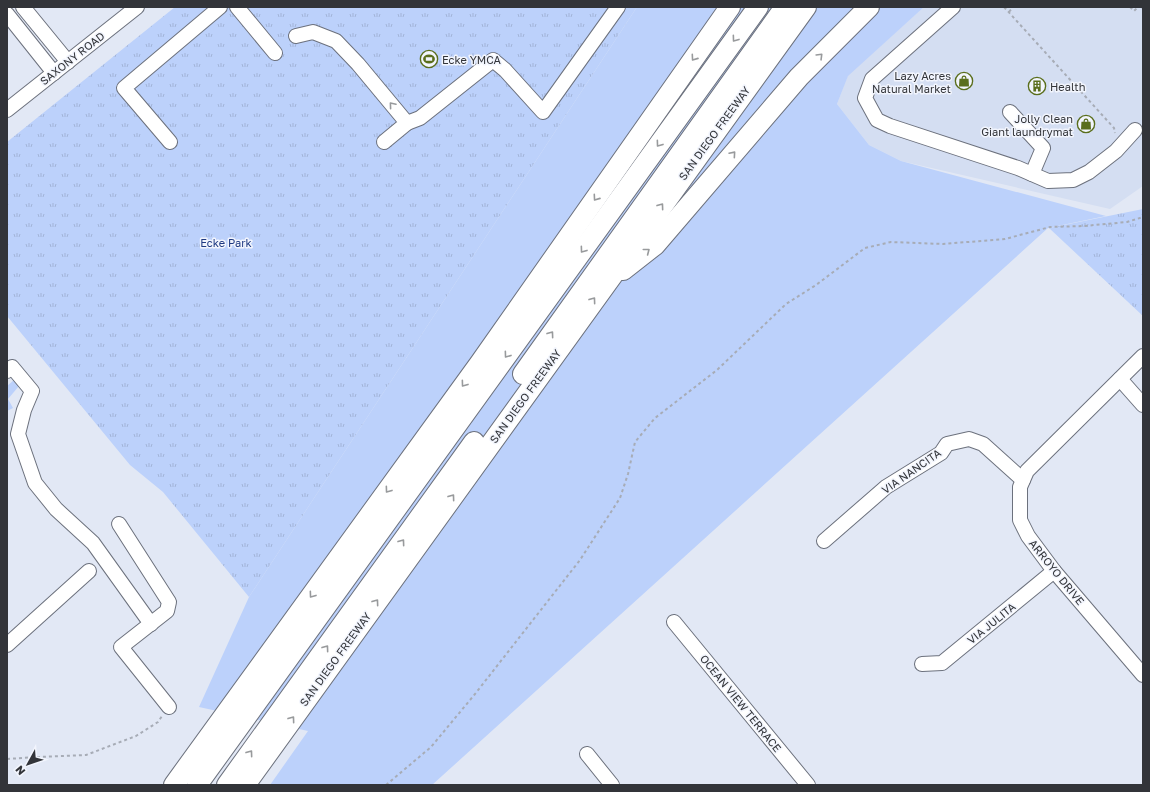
<svg xmlns="http://www.w3.org/2000/svg" width="1150" height="792" font-family="'Golos Text',sans-serif">
  <style>
    .built { fill: #d4def2 }
    .grass { fill: #bcd1fb }
    .park { fill: url(#park-tufts) }
    .lines { fill: none; stroke-linecap: round; stroke-linejoin: round }
    .minor-casing { stroke: #6c717d; stroke-width: 16 }
    .highway-casing { stroke: #6c717d; stroke-width: 22 }
    .path { stroke: #a7acb6; stroke-width: 2; stroke-dasharray: 3 3; stroke-linecap: butt }
    .minor { stroke: #fff; stroke-width: 14 }
    .highway { stroke: #fff; stroke-width: 20 }
    .oneway { stroke: #989a9c }
    .labels { text-anchor: middle; dominant-baseline: central; stroke-width: 3; stroke-linejoin: round; paint-order: stroke }
    .street-label { font-size: 11px; fill: #323439; stroke: #f2f5fd }
    .poi-label { font-size: 11px; fill: #323439; stroke: #f2f5fd; text-anchor: start }
    .park-label { font-size: 11px; fill: #1f3a82; stroke: #f2f5fd }
  </style>
  <defs>
    <pattern id="park-tufts" width="24" height="20" patternUnits="userSpaceOnUse"><rect width="24" height="20" fill="#bcd1fb"/><path d="M3 7l-1-3M5 7V3M7 7l1-3M15 17l-1-3M17 17v-4M19 17l1-3" fill="none" stroke="#a2b4d8"/></pattern>
  </defs>
  <rect width="100%" height="100%" fill="#e2e8f5"/>
  <polygon class="built" points="924,7 1143,7 1143,186 1110,209 901,161 869,145 837,104 848,75"/>
  <g class="grass">
    <polygon points="637,7 924,7 848,76 837,104 869,145 901,161 1106,216 1048,228 432,785 270,785 308,731 199,707 249,597"/>
    <polygon points="14,380 19,386 8,399 13,408 7,411 7,386"/>
  </g>
  <g class="park">
    <polygon points="175,7 637,7 249,597 163,492 130,465 7,316 7,142"/>
    <polygon points="1143,209 1143,316 1049,228"/>
  </g>
  <g class="lines">
    <defs>
      <g id="minor">
        <polyline points="23,7 68,62"/>
        <polyline points="237,7 275,53"/>
        <polyline points="953,7 872,79 865,98 877,120 890,126 1018,168 1048,181 1073,180 1089,172 1116,151 1135,130"/>
        <polyline points="7,14 54,73"/>
        <polyline points="296,36 313,32 336,41 358,64 407,123 384,142"/>
        <polyline points="7,110 137,7"/>
        <polyline points="1010,112 1043,148 1032,174"/>
        <polyline points="407,123 420,118 493,60 505,70 543,112 618,7"/>
        <polyline points="170,142 124,88 220,7"/>
        <polyline points="1143,356 1027,471 1020,487 1020,520 1028,536 1054,571 1143,675"/>
        <polyline points="7,371 12,367 32,391 24,410 18,434 35,483 56,509 93,543 151,624"/>
        <polyline points="1120,379 1143,405"/>
        <polyline points="119,524 169,602 167,611 121,647 169,707"/>
        <polyline points="824,541 886,487 941,453 947,444 969,439 983,444 1023,480"/>
        <polyline points="674,622 808,785"/>
        <polyline points="7,645 89,571"/>
        <polyline points="922,664 942,663 1054,571"/>
        <polyline points="587,754 612,785"/>
      </g>
      <g id="highway">
        <polyline points="623,270 655,245 799,77 869,7"/>
        <polyline points="523,374 785,7"/>
        <polyline points="174,785 480,363 730,7"/>
        <polyline points="197,785 758,7"/>
        <polyline points="227,785 474,442"/>
        <polyline points="245,785 806,7"/>
      </g>
    </defs>
    <use href="#minor" class="minor-casing"/>
    <use href="#highway" class="highway-casing"/>
    <g class="path">
      <polyline points="1004,7 1114,128 1115,133"/>
      <polyline points="1130,7 1134,11 1138,7"/>
      <polyline points="1142,7 1143,9"/>
      <polyline points="1009,12 1013,7"/>
      <polyline points="7,759 37,757 86,755 136,736 158,722 162,716"/>
      <polyline points="386,785 431,747 475,694 580,560 620,498 628,474 635,442 655,418 717,370 786,304 816,285 865,248 891,242 943,244 1005,239 1050,227 1084,226 1127,222 1143,217"/>
    </g>
    <use href="#minor" class="minor"/>
    <use href="#highway" class="highway"/>
  </g>
  <defs><path id="oneway-chevron" d="M-2-3.5L2.5 0L-2 3.5" fill="none" stroke-width="1.6" stroke-linecap="round" stroke-linejoin="round"/></defs>
  <g class="oneway">
    <use href="#oneway-chevron" transform="translate(735 39) rotate(126)"/>
    <use href="#oneway-chevron" transform="translate(820 56) rotate(-45)"/>
    <use href="#oneway-chevron" transform="translate(694 58) rotate(125)"/>
    <use href="#oneway-chevron" transform="translate(392 105) rotate(-130)"/>
    <use href="#oneway-chevron" transform="translate(659 144) rotate(126)"/>
    <use href="#oneway-chevron" transform="translate(733 154) rotate(-49)"/>
    <use href="#oneway-chevron" transform="translate(596 198) rotate(125)"/>
    <use href="#oneway-chevron" transform="translate(661 206) rotate(-54)"/>
    <use href="#oneway-chevron" transform="translate(583 250) rotate(126)"/>
    <use href="#oneway-chevron" transform="translate(647 251) rotate(-38)"/>
    <use href="#oneway-chevron" transform="translate(593 300) rotate(-54)"/>
    <use href="#oneway-chevron" transform="translate(551 334) rotate(-54)"/>
    <use href="#oneway-chevron" transform="translate(507 355) rotate(126)"/>
    <use href="#oneway-chevron" transform="translate(464 384) rotate(126)"/>
    <use href="#oneway-chevron" transform="translate(388 490) rotate(126)"/>
    <use href="#oneway-chevron" transform="translate(452 497) rotate(-54)"/>
    <use href="#oneway-chevron" transform="translate(402 542) rotate(-54)"/>
    <use href="#oneway-chevron" transform="translate(312 595) rotate(126)"/>
    <use href="#oneway-chevron" transform="translate(376 602) rotate(-54)"/>
    <use href="#oneway-chevron" transform="translate(326 648) rotate(-54)"/>
    <use href="#oneway-chevron" transform="translate(292 719) rotate(-54)"/>
    <use href="#oneway-chevron" transform="translate(250 753) rotate(-54)"/>
  </g>
  <defs>
    <symbol id="stadium-ring" viewBox="-11 -11 22 22"><circle r="9.5" fill="#f2f5fd" stroke="#5a6e1c" stroke-width="1.5"/><path d="M0-5a6.5 5 0 1 0 0 10a6.5 5 0 1 0 0-10ZM-3.5-1.8h7v3.6h-7Z" fill="#5a6e1c"/></symbol>
    <symbol id="shop-ring" viewBox="-11 -11 22 22"><circle r="9.5" fill="#f2f5fd" stroke="#5a6e1c" stroke-width="1.5"/><path d="M-5-2.5h2.3a2.7 3.5 0 0 1 5.4 0H5L5.5 6h-11ZM-1.5-2.5h3a1.5 2.3 0 0 0-3 0Z" fill="#5a6e1c"/></symbol>
    <symbol id="building-ring" viewBox="-11 -11 22 22"><circle r="9.5" fill="#f2f5fd" stroke="#5a6e1c" stroke-width="1.5"/><path d="M-4-6H4V6H1V3H-1V6H-4ZM-2.5-4.3h1.7v1.8h-1.7ZM.8-4.3h1.7v1.8H.8ZM-2.5-1h1.7V.8h-1.7ZM.8-1h1.7V.8H.8Z" fill="#5a6e1c"/></symbol>
  </defs>
  <g fill-rule="evenodd">
    <use href="#stadium-ring" x="419" y="49" width="20" height="20"/>
    <use href="#shop-ring" x="954" y="71" width="20" height="20"/>
    <use href="#building-ring" x="1027" y="76" width="20" height="20"/>
    <use href="#shop-ring" x="1076" y="114" width="20" height="20"/>
  </g>
  <g class="labels">
    <g class="street-label">
      <text transform="translate(72 58) rotate(-38)">SAXONY ROAD</text>
      <text transform="translate(714 133) rotate(-54)">SAN DIEGO FREEWAY</text>
      <text transform="translate(525 396) rotate(-54)">SAN DIEGO FREEWAY</text>
      <text transform="translate(911 471) rotate(-35)">VIA NANCITA</text>
      <text transform="translate(1057 572) rotate(51)">ARROYO DRIVE</text>
      <text transform="translate(991 623) rotate(-39)">VIA JULITA</text>
      <text transform="translate(335 659) rotate(-54)">SAN DIEGO FREEWAY</text>
      <text transform="translate(741 703) rotate(51)">OCEAN VIEW TERRACE</text>
    </g>
    <g class="poi-label">
      <text x="442" y="59">Ecke YMCA</text>
      <text x="951" y="75" text-anchor="end">Lazy Acres<tspan x="951" dy="13">Natural Market</tspan></text>
      <text x="1050" y="86">Health</text>
      <text x="1073" y="118" text-anchor="end">Jolly Clean<tspan x="1073" dy="13">Giant laundrymat</tspan></text>
    </g>
    <g class="park-label">
      <text x="226" y="242">Ecke Park</text>
    </g>
  </g>
  <rect width="1150" height="792" fill="none" stroke="#323439" stroke-width="16"/>
  <g transform="translate(28 764) rotate(230)" stroke="#f2f5fd" stroke-width="3" paint-order="stroke">
  <path d="M0-3L7 15L0 10L-7 15Z" fill="#323439"/>
  <text y="-6" font-size="11" font-weight="bold" text-anchor="middle" fill="#323439">N</text>
  </g>
</svg>
